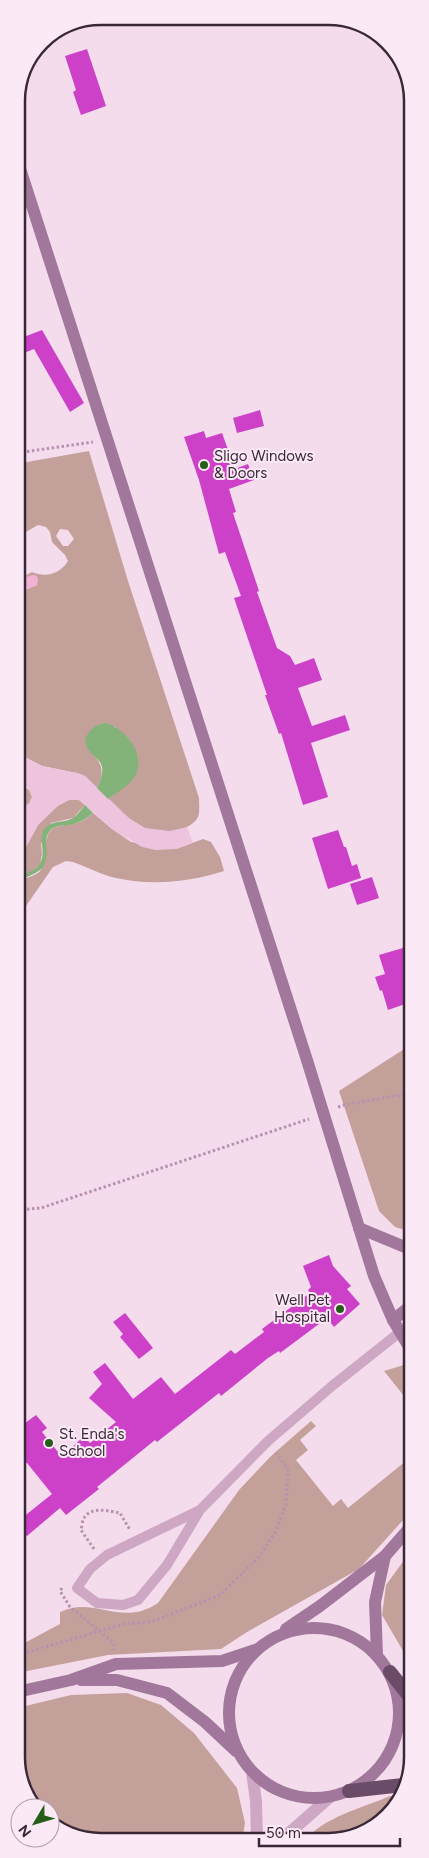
<svg xmlns="http://www.w3.org/2000/svg" width="429" height="1858" font-family="Figtree,sans-serif">
  <style>
    .green { fill: #c4a09b; fill-rule: evenodd }
    .sand { fill: #f1b1d5 }
    .plaza { fill: #edc3de }
    .water { fill: #83b379 }
    .building { fill: #cd41c9 }
    .lines { fill: none; stroke-linecap: round; stroke-linejoin: round }
    .path { stroke: #b991b0; stroke-width: 3; stroke-dasharray: 2.5 2.5; stroke-linecap: butt }
    .service { stroke: #cda7c4; stroke-width: 10 }
    .tertiary { stroke: #cda7c4; stroke-width: 12 }
    .secondary { stroke: #a1789b; stroke-width: 12 }
    .trunk { stroke: #6b4c68; stroke-width: 14 }
    .poi-dot { fill: #255d1b; stroke: #fbe9f5; stroke-width: 2 }
    .labels { text-anchor: middle; dominant-baseline: central; stroke-width: 4; stroke-linejoin: round; paint-order: stroke }
    .poi-label { font-size: 15px; fill: #392837; stroke: #fbe9f5; text-anchor: start }
    .rim { fill: none; stroke: #392837; stroke-width: 2.5 }
  </style>
  <rect width="100%" height="100%" fill="#f4dcec"/>
  <g class="green">
    <path d="M89,451L128,581L199,798C199,803 200,812 198,817C190,833 159,834 145,828C130,822 119,809 108,799L124,787L138,757L129,739L114,726L89,751C103,763 105,772 97,788L85,776L77,773L42,766L17,753V596L19,597L27,589L37,585L22,578L17,583V580L32,572C46,578 60,574 68,561L65,555L52,542L50,532L46,527L38,525L26,532L17,543V467L27,462ZM60,529L68,530L74,539L68,546H63L56,536Z"/>
    <polygon points="22,786 31,791 32,797 29,804 23,807 17,805 17,788"/>
    <polygon points="69,800 79,800 85,805 73,818 51,823 41,844 42,854 40,864 31,872 17,878 17,863 38,825 58,805"/>
    <path d="M93,813L112,829L131,842L176,849L203,839L211,842L220,857L224,871C190,882 151,886 116,878C102,875 87,867 73,862L66,861L53,867L17,919V912L20,911C17,904 14,893 17,885C20,877 34,878 40,871C47,859 43,838 51,830C57,824 68,826 77,823C83,821 88,817 93,813Z"/>
    <polygon points="412,1044 412,1232 395,1227 379,1211 339,1091"/>
    <polygon points="407,1364 412,1371 412,1406 384,1371"/>
    <path d="M311,1421L316,1426L300,1440L308,1450L296,1460L333,1506L341,1499L348,1508L412,1456L413,1509L359,1569L247,1632L221,1649L108,1655L17,1673V1647L60,1624V1612C95,1595 121,1628 158,1603L239,1490L271,1456Z"/>
    <polygon points="413,1548 413,1599 409,1612 413,1618 413,1668 382,1615 386,1585"/>
    <polygon points="127,1693 161,1705 194,1733 237,1788 245,1823 242,1841 84,1840 50,1820 50,1808 35,1808 17,1768 17,1708 71,1695"/>
    <path d="M390,1796L398,1797L392,1813L339,1841H304C324,1817 362,1808 390,1796Z"/>
  </g>
  <polygon class="sand" points="33,575 37,576 38,581 37,585 27,589 22,596 17,596 17,583 22,578"/>
  <polygon class="plaza" points="17,753 42,766 77,773 85,776 129,818 145,828 170,831 187,827 193,843 176,849 156,850 142,847 112,829 79,800 69,800 58,806 38,825 17,863 17,805 26,806 31,801 32,797 28,788 22,786 17,788"/>
  <g class="water">
    <path d="M106,723C127,729 149,758 133,779C127,787 116,793 108,799L97,788C113,754 88,763 85,740C89,729 95,725 106,723Z"/>
    <path d="M85,805L93,813C85,819 78,824 69,825C64,826 58,825 53,828C40,837 51,852 44,865C38,876 23,875 17,885V878C24,873 35,872 40,863C47,853 37,838 45,828C53,820 62,823 71,819C77,816 81,810 85,805Z"/>
  </g>
  <g class="building">
    <polygon points="87,49 106,106 81,115 73,92 76,90 65,56"/>
    <polygon points="42,330 84,403 70,412 34,349 16,356 16,340"/>
    <polygon points="260,410 264,426 237,433 233,418"/>
    <polygon points="204,431 206,438 222,433 235,469 248,464 254,480 229,489 236,512 233,513 259,591 257,592 277,648 290,656 295,665 314,658 322,680 298,688 312,726 345,715 350,730 311,743 328,797 303,805 281,733 279,734 265,695 267,695 234,598 241,596 225,552 219,554 199,480 184,437"/>
    <polygon points="338,830 344,847 346,847 352,866 357,864 361,878 328,889 312,838"/>
    <polygon points="372,877 379,898 357,905 350,884"/>
    <polygon points="403,948 409,969 412,968 412,997 407,998 408,1003 388,1010 382,990 380,991 375,977 385,974 379,955"/>
    <polygon points="329,1255 333,1266 351,1286 347,1289 360,1304 334,1327 327,1318 280,1353 279,1351 268,1358 221,1396 219,1393 157,1442 155,1440 97,1487 99,1489 66,1515 60,1508 27,1536 17,1526 17,1522 52,1494 27,1463 17,1462 17,1429 36,1415 47,1428 42,1432 62,1457 84,1436 90,1443 116,1422 89,1398 102,1384 93,1372 105,1363 133,1399 161,1377 175,1394 231,1350 235,1354 264,1332 262,1329 310,1293 308,1290 311,1287 303,1266"/>
    <polygon points="125,1313 153,1348 139,1359 120,1337 123,1334 113,1322"/>
  </g>
  <g class="lines">
    <g class="path">
      <polyline points="17,453 93,442"/>
      <polyline points="338,1107 344,1105 412,1093"/>
      <polyline points="17,1210 41,1208 309,1119"/>
      <path d="M94,1549L81,1530C82,1527 82,1521 84,1518C91,1506 109,1511 120,1513L130,1530"/>
      <polyline points="62,1588 60,1591 70,1607 114,1643 114,1650"/>
      <polyline points="17,1655 124,1624 154,1621 220,1595 258,1558 276,1531 286,1504 288,1469 276,1453"/>
    </g>
    <polyline class="service" points="200,1510 107,1555 90,1569 77,1588 97,1603 123,1605 138,1600 167,1565 200,1510 268,1441 332,1386 400,1332"/>
    <g class="tertiary">
      <polyline points="252,1772 256,1801 257,1841"/>
      <polyline points="280,1841 330,1797"/>
    </g>
    <g class="secondary">
      <polyline points="16,156 306,1057 374,1276 393,1320 412,1352"/>
      <polyline points="359,1228 412,1250"/>
      <polyline points="393,1320 412,1305"/>
      <circle cx="314" cy="1713" r="85"/>
      <polyline points="286,1629 320,1606 385,1556 413,1524"/>
      <polyline points="377,1655 375,1602 385,1556"/>
      <polyline points="81,1680 117,1680 167,1693 205,1722 236,1751"/>
      <polyline points="17,1692 71,1680 116,1664 222,1661 255,1650"/>
    </g>
    <g class="trunk">
      <polyline points="390,1672 413,1701"/>
      <polyline points="349,1791 403,1785"/>
    </g>
  </g>
  <g class="poi-dot">
    <circle cx="204" cy="465" r="5"/>
    <circle cx="340" cy="1309" r="5"/>
    <circle cx="49" cy="1443" r="5"/>
  </g>
  <g class="labels">
    <g class="poi-label">
      <text x="214" y="456">Sligo Windows<tspan x="214" dy="17">&amp; Doors</tspan></text>
      <text x="330" y="1300" text-anchor="end">Well Pet<tspan x="330" dy="17">Hospital</tspan></text>
      <text x="59" y="1434">St. Enda's<tspan x="59" dy="17">School</tspan></text>
    </g>
  </g>
  <path d="M0 0H429V1858H0ZM101 25H328A76 76 0 0 1 404 101V1757A76 76 0 0 1 328 1833H101A76 76 0 0 1 25 1757V101A76 76 0 0 1 101 25Z" fill="#fbe9f5" fill-rule="evenodd"/>
  <path class="rim" d="M101 25H328A76 76 0 0 1 404 101V1757A76 76 0 0 1 328 1833H101A76 76 0 0 1 25 1757V101A76 76 0 0 1 101 25Z"/>
  <g transform="translate(35 1823) rotate(232)"><circle r="24" fill="#fbe9f5" stroke="#ad9ca9"/>
  <path d="M0-4L9 19L0 12L-9 19Z" fill="#255d1b"/>
  <text y="-8" font-size="14" font-weight="bold" text-anchor="middle" fill="#392837">N</text>
  </g>
  <path d="M259 1838v8h141v-8" fill="none" stroke="#392837" stroke-width="2.5"/>
  <text x="266" y="1838" font-size="15" fill="#392837" stroke="#fbe9f5" stroke-width="4" paint-order="stroke">50 m</text>
</svg>
